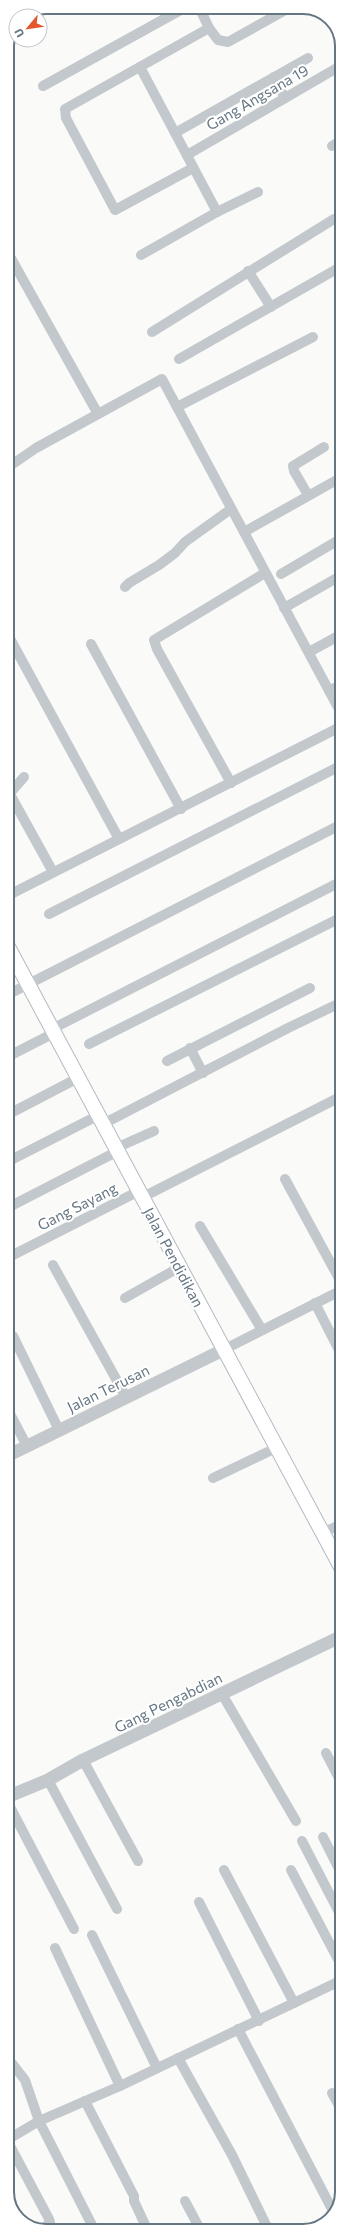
<svg xmlns="http://www.w3.org/2000/svg" width="349" height="2238" font-family="Commissioner,sans-serif">
  <style>
    .lines { fill: none; stroke-linecap: round; stroke-linejoin: round }
    .secondary-casing { stroke: #b3babf; stroke-width: 16 }
    .minor { stroke: #c3c8cc; stroke-width: 10 }
    .tertiary { stroke: #c3c8cc; stroke-width: 13 }
    .secondary { stroke: #fff; stroke-width: 14 }
    .labels { text-anchor: middle; dominant-baseline: central; stroke-width: 4; stroke-linejoin: round; paint-order: stroke }
    .street-label { font-size: 15px; fill: #657683; stroke: #fff }
    .rim { fill: none; stroke: #657683; stroke-width: 2 }
  </style>
  <rect width="100%" height="100%" fill="#fafaf8"/>
  <g class="lines">
    <defs>
      <polyline id="secondary" points="7,945 342,1569"/>
    </defs>
    <use href="#secondary" class="secondary-casing"/>
    <g class="minor">
      <polyline points="199,7 209,28"/>
      <polyline points="140,67 217,212 141,255"/>
      <polyline points="274,77 285,98"/>
      <polyline points="43,86 186,7"/>
      <polyline points="175,133 308,58"/>
      <polyline points="332,146 342,140"/>
      <polyline points="187,155 342,65"/>
      <polyline points="193,168 115,210 66,118 65,109 209,28 218,40 228,42 291,7"/>
      <polyline points="217,212 258,192"/>
      <polyline points="7,251 98,414"/>
      <polyline points="248,271 271,307"/>
      <polyline points="152,332 334,219 342,217"/>
      <polyline points="179,359 342,266"/>
      <polyline points="177,407 313,337"/>
      <polyline points="7,468 36,448 162,379 342,715"/>
      <polyline points="308,495 294,471 293,466 324,447"/>
      <polyline points="244,532 342,477"/>
      <polyline points="281,574 342,538"/>
      <polyline points="125,587 129,583 159,565 175,553 185,542 231,509"/>
      <polyline points="284,608 342,575"/>
      <polyline points="7,633 119,839"/>
      <polyline points="91,644 181,809"/>
      <polyline points="309,652 342,634"/>
      <polyline points="329,691 342,684"/>
      <polyline points="24,777 11,792 11,796 53,872"/>
      <polyline points="231,783 157,649 154,640 265,573"/>
      <polyline points="7,896 342,726"/>
      <polyline points="49,914 342,765"/>
      <polyline points="7,995 342,824"/>
      <polyline points="52,1029 342,881"/>
      <polyline points="89,1044 342,917"/>
      <polyline points="190,1048 203,1073"/>
      <polyline points="7,1057 54,1033"/>
      <polyline points="167,1061 310,988"/>
      <polyline points="7,1115 78,1078"/>
      <polyline points="103,1124 288,1028 342,1002"/>
      <polyline points="116,1148 154,1131"/>
      <polyline points="7,1162 99,1115"/>
      <polyline points="285,1179 342,1284"/>
      <polyline points="143,1197 342,1096"/>
      <polyline points="7,1208 118,1151"/>
      <polyline points="200,1226 262,1330"/>
      <polyline points="7,1258 139,1191"/>
      <polyline points="53,1265 126,1397"/>
      <polyline points="125,1298 180,1267"/>
      <polyline points="315,1303 342,1356"/>
      <polyline points="13,1336 59,1430"/>
      <polyline points="223,1350 342,1290"/>
      <polyline points="7,1408 27,1446"/>
      <polyline points="213,1478 276,1448"/>
      <polyline points="322,1533 342,1524"/>
      <polyline points="222,1694 296,1821"/>
      <polyline points="326,1753 342,1784"/>
      <polyline points="83,1760 138,1861"/>
      <polyline points="48,1780 117,1909"/>
      <polyline points="7,1801 74,1929"/>
      <polyline points="323,1837 342,1875"/>
      <polyline points="302,1841 342,1918"/>
      <polyline points="224,1870 294,2003"/>
      <polyline points="291,1870 342,1967"/>
      <polyline points="199,1902 259,2021"/>
      <polyline points="92,1935 157,2068"/>
      <polyline points="55,1948 120,2086"/>
      <polyline points="336,1983 342,1995"/>
      <polyline points="238,2029 334,2213"/>
      <polyline points="7,2057 25,2080 39,2121 95,2231"/>
      <polyline points="178,2058 232,2155 269,2231"/>
      <polyline points="332,2093 342,2111"/>
      <polyline points="85,2101 134,2196 134,2201 148,2231"/>
      <polyline points="7,2140 39,2121 120,2086 342,1980"/>
      <polyline points="7,2140 49,2219 50,2222 42,2231"/>
      <polyline points="185,2201 201,2231"/>
      <polyline points="305,2231 333,2217"/>
    </g>
    <g class="tertiary">
      <polyline points="7,1456 223,1350"/>
      <polyline points="7,1797 48,1780 83,1760 342,1636"/>
    </g>
    <use href="#secondary" class="secondary"/>
  </g>
  <g class="labels">
    <g class="street-label">
      <text transform="translate(257 97) rotate(-30)">Gang Angsana 19</text>
      <text transform="translate(77 1206) rotate(-27)">Gang Sayang</text>
      <text transform="translate(174 1257) rotate(62)">Jalan Pendidikan</text>
      <text transform="translate(108 1388) rotate(-26)">Jalan Terusan</text>
      <text transform="translate(168 1702) rotate(-26)">Gang Pengabdian</text>
    </g>
  </g>
  <path d="M0 0H349V2238H0ZM46 14H303A32 32 0 0 1 335 46V2192A32 32 0 0 1 303 2224H46A32 32 0 0 1 14 2192V46A32 32 0 0 1 46 14Z" fill="#fff" fill-rule="evenodd"/>
  <path class="rim" d="M46 14H303A32 32 0 0 1 335 46V2192A32 32 0 0 1 303 2224H46A32 32 0 0 1 14 2192V46A32 32 0 0 1 46 14Z"/>
  <g transform="translate(28 28) rotate(241)"><circle r="19" fill="#ffffff" stroke="#c1c8cd"/>
  <path d="M0-3L7 15L0 10L-7 15Z" fill="#e4572e"/>
  <text y="-6" font-size="11" font-weight="bold" text-anchor="middle" fill="#657683">U</text>
  </g>
</svg>
